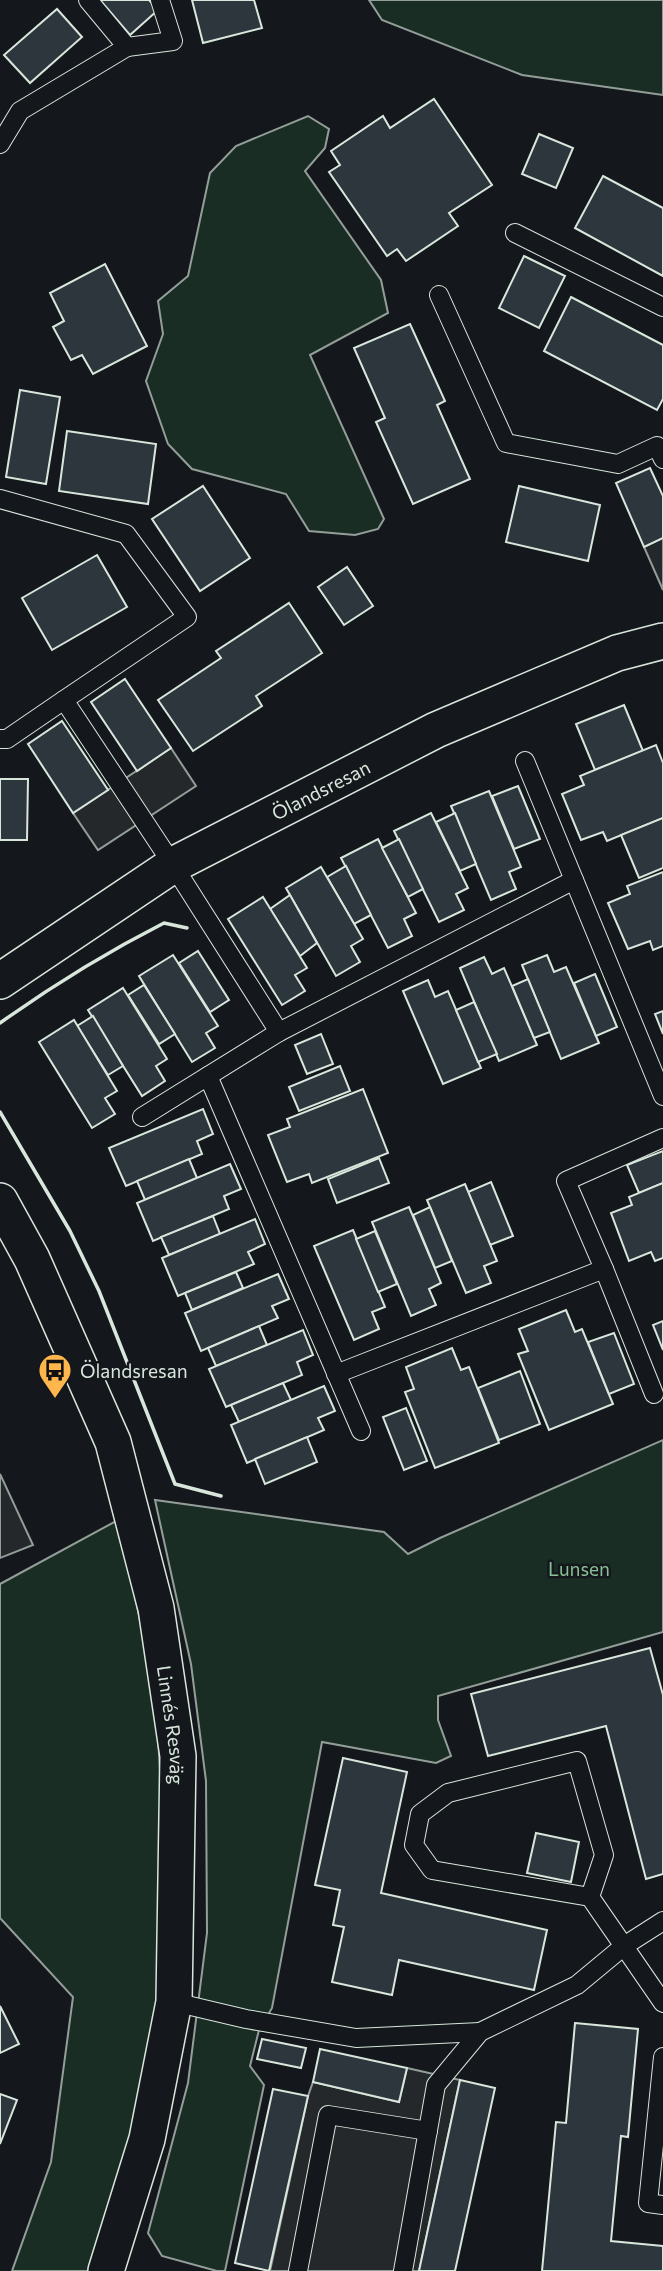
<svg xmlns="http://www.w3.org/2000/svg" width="663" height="2271" font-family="Commissioner,sans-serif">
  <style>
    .green { fill: #1a2d24; stroke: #939e99; stroke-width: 2 }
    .parking { fill: #24282b; stroke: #939e99; stroke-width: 2 }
    .building { fill: #2c363c; stroke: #d8e6dc; stroke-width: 2 }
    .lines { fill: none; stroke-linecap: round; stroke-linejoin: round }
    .service-casing { stroke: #d8e6dc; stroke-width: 20 }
    .minor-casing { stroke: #d8e6dc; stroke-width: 38 }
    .service { stroke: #14181c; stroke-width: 18 }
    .minor { stroke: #14181c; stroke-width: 35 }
    .wall { stroke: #d8e6dc; stroke-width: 3.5 }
    .labels { text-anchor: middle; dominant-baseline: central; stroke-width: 5; stroke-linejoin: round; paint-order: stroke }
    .street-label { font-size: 19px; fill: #d8e6dc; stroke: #14181c }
    .poi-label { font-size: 19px; fill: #d8e6dc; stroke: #14181c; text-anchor: start }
    .park-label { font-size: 19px; fill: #8ac095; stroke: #14181c }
  </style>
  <rect width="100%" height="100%" fill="#14181c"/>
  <g class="green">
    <polygon points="369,0 663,0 663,95 522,75 382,20"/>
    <polygon points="308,116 329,129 325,148 305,171 381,280 388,313 310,355 384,519 378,529 355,535 309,531 286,494 192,469 168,444 146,381 163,334 158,301 188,276 210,173 236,146"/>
    <polygon points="663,1440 663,1632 438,1696 438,1720 451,1756 436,1763 322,1742 272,2008 259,2030 250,2066 264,2085 225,2271 217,2271 162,2256 148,2233 188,2083 207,1933 206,1781 191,1664 155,1500 384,1532 408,1554 440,1538"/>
    <polygon points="118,1520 144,1638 157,1720 164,1838 162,1951 152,2057 94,2271 12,2271 51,2162 73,1997 0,1918 0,1584"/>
  </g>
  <g class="parking">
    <polygon points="663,538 663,590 644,547"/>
    <polygon points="171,748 196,786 98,850 73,813"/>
    <polygon points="0,1474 33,1545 0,1558"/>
    <polygon points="407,2068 460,2080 419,2271 270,2271 308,2096 313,2082 399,2102"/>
  </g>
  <g class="building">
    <polygon points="100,0 149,0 158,10 130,35"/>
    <polygon points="192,0 254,0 262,28 203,43"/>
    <polygon points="57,9 82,37 30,83 4,55"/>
    <polygon points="434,99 492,185 449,213 458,226 406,261 397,249 387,256 329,172 340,165 331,151 383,116 390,128"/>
    <polygon points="539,134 573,148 556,188 522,174"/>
    <polygon points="603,176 663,208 663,276 575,228"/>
    <polygon points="524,256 565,276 539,328 499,308"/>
    <polygon points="105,264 147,346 93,374 82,355 71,360 53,327 64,321 50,293"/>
    <polygon points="571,297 663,345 663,399 657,410 544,351"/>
    <polygon points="410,324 445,401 437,405 470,479 413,504 376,422 385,418 354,348"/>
    <polygon points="20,390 60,397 46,484 6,477"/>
    <polygon points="67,431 156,444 148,504 59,491"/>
    <polygon points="650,468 663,496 663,538 644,547 616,483"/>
    <polygon points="203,486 250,558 200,591 152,519"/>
    <polygon points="519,486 600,505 588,561 506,542"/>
    <polygon points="97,555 127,607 52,650 22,598"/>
    <polygon points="347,567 373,606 344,625 318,587"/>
    <polygon points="289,603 322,653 256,696 262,706 193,751 158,700 221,658 216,651"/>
    <polygon points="125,679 171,748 137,771 91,702"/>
    <polygon points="624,705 643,751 595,770 576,724"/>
    <polygon points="62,721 108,790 73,813 28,744"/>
    <polygon points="656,745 663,763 663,818 607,841 603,832 581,840 562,794 584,785 580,776"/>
    <polygon points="0,779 28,779 27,840 0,840"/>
    <polygon points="518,786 540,839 514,849 492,796"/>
    <polygon points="489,791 521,867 509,872 516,889 491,900 451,806"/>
    <polygon points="431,813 468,888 456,894 464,910 439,922 394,831"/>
    <polygon points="455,813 476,864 460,871 436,822"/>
    <polygon points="663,818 663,868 639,878 621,835"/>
    <polygon points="378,839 416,913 404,919 412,936 388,948 341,858"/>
    <polygon points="399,839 423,889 408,897 382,848"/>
    <polygon points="346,866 371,915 354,924 327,877"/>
    <polygon points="321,867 363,939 351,946 360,962 336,976 286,888"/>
    <polygon points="663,872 663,946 653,950 650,941 628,949 608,903 630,894 627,886"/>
    <polygon points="290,895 317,943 300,956 270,909"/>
    <polygon points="263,897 307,968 295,975 305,991 282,1005 228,919"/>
    <polygon points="198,951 229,1000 210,1012 179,963"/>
    <polygon points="173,955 218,1026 206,1033 215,1048 192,1062 139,976"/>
    <polygon points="547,955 554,972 566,967 599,1043 561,1059 522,965"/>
    <polygon points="484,957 492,974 504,968 537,1045 499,1061 460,968"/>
    <polygon points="595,974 617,1027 596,1036 574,983"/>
    <polygon points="528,979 550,1032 534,1038 512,986"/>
    <polygon points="428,980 435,997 448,991 481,1068 443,1084 403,991"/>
    <polygon points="144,985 175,1034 159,1044 128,995"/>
    <polygon points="123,988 167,1059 156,1066 165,1081 142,1096 88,1010"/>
    <polygon points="474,1002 497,1054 478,1062 456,1010"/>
    <polygon points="663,1011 663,1034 655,1014"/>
    <polygon points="93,1016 123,1066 108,1075 77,1026"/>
    <polygon points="74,1020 117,1091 105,1098 115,1114 92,1128 39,1042"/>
    <polygon points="321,1034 333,1064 307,1074 295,1045"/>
    <polygon points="340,1066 350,1091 299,1111 289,1087"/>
    <polygon points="363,1089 388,1153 312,1183 309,1174 287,1182 268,1135 290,1127 287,1119"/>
    <polygon points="203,1109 213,1134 197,1141 202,1154 126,1186 109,1148"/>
    <polygon points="663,1151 663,1183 639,1193 627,1165"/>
    <polygon points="379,1158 389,1183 337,1203 328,1179"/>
    <polygon points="189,1159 197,1178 145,1200 137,1181"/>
    <polygon points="230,1164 241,1189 224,1196 229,1209 153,1241 137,1203"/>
    <polygon points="491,1182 513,1236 490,1245 468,1192"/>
    <polygon points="663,1183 663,1258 655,1261 651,1252 629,1261 611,1213 632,1205 629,1197"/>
    <polygon points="465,1184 497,1261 484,1266 491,1283 466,1293 427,1200"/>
    <polygon points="409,1207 441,1283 429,1289 436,1305 411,1316 372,1222"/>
    <polygon points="430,1207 452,1261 435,1268 413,1215"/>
    <polygon points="213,1216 220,1234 169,1255 161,1237"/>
    <polygon points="255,1219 265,1244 248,1252 254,1264 178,1296 162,1258"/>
    <polygon points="353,1230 385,1307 372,1312 379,1329 354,1340 314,1246"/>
    <polygon points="375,1231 397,1284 378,1292 356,1239"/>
    <polygon points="236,1272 243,1288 192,1310 185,1293"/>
    <polygon points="278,1274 289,1299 272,1306 278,1318 201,1351 185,1313"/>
    <polygon points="566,1310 575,1332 582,1329 613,1404 549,1430 518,1354 528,1351 519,1329"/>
    <polygon points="663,1321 663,1350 653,1325"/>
    <polygon points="259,1326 267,1345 216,1366 208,1348"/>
    <polygon points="303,1330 313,1355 297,1362 302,1375 226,1407 209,1369"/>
    <polygon points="614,1333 634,1384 609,1394 588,1342"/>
    <polygon points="452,1348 461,1370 469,1367 499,1443 435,1468 405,1392 414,1389 406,1367"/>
    <polygon points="520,1371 540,1424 499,1440 478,1388"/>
    <polygon points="283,1383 291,1400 239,1422 231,1405"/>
    <polygon points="324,1386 335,1411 318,1418 324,1430 247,1463 231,1425"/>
    <polygon points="406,1408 427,1461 404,1470 383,1417"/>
    <polygon points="307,1437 317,1462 265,1484 255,1459"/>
    <polygon points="650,1648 663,1695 663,1874 646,1879 606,1726 488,1756 471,1694"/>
    <polygon points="343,1758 407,1772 381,1893 547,1930 534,1990 399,1960 392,1995 332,1982 344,1927 333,1925 340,1890 315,1885"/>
    <polygon points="536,1833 579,1842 571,1882 527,1873"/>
    <polygon points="0,2006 19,2044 0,2053"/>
    <polygon points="575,2023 638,2029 628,2137 621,2136 611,2241 663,2246 663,2271 542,2271 556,2122 566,2123"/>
    <polygon points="262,2039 306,2048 301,2068 257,2059"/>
    <polygon points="320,2049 407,2068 399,2102 313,2082"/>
    <polygon points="460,2080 495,2088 455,2271 419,2271"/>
    <polygon points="273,2089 308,2096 269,2271 235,2263"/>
    <polygon points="0,2094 17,2100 0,2144"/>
  </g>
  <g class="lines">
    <defs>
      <g id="service">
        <polyline points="127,47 173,41 160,0"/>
        <polyline points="0,144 20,111 127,47 88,0"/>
        <polyline points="515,233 663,307"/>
        <polyline points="439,295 506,443 618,464 657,446 663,459"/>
        <polyline points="0,499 126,534 187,617 64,700 173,865 279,1032 142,1117"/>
        <polyline points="0,739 7,739 64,700"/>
        <polyline points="525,761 663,1096"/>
        <polyline points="279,1032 574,880"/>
        <polyline points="208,1076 361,1431"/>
        <polyline points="336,1374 604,1269"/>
        <polyline points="654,1394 604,1269 566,1181 663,1138"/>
        <polyline points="590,1897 604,1855 577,1761 448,1793 420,1814 414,1845 432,1870 590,1897 663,2003"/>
        <polyline points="174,2002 246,2019 356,2038 480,2032"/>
        <polyline points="663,2057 648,2203 663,2205"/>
        <polyline points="298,2271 328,2115 428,2131"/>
        <polyline points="403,2271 436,2085 480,2032 577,1985 624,1946 663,1921"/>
      </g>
      <g id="minor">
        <path id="s1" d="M0,981L173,865L436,730L617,653L663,641"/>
        <path id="s2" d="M0,1201L32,1259L113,1442L156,1608L178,1756L174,2002L147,2139L106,2271"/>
      </g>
    </defs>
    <use href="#service" class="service-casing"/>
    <use href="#minor" class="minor-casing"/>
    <use href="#service" class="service"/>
    <use href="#minor" class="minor"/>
    <g class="wall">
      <path d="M0,1023C52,986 107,952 164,923L187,928"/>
      <polyline points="0,1112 70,1231 99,1291 175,1484 221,1496"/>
    </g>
  </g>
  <defs>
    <symbol id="bus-pin" viewBox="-11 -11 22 30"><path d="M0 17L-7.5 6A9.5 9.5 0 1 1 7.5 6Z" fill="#ffb74d" stroke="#14181c"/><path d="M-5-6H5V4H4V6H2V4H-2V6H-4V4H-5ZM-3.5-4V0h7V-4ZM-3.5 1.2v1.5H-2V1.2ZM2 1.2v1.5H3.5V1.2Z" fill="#111"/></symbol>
  </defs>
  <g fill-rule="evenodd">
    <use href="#bus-pin" x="36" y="1351" width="38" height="52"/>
  </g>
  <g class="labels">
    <g class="street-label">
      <text stroke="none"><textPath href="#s1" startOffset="374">Ölandsresan</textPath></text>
      <text stroke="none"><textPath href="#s2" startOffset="556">Linnés Resväg</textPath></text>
    </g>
    <g class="poi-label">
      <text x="80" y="1370">Ölandsresan</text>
    </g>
    <g class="park-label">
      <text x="579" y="1568">Lunsen</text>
    </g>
  </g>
</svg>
